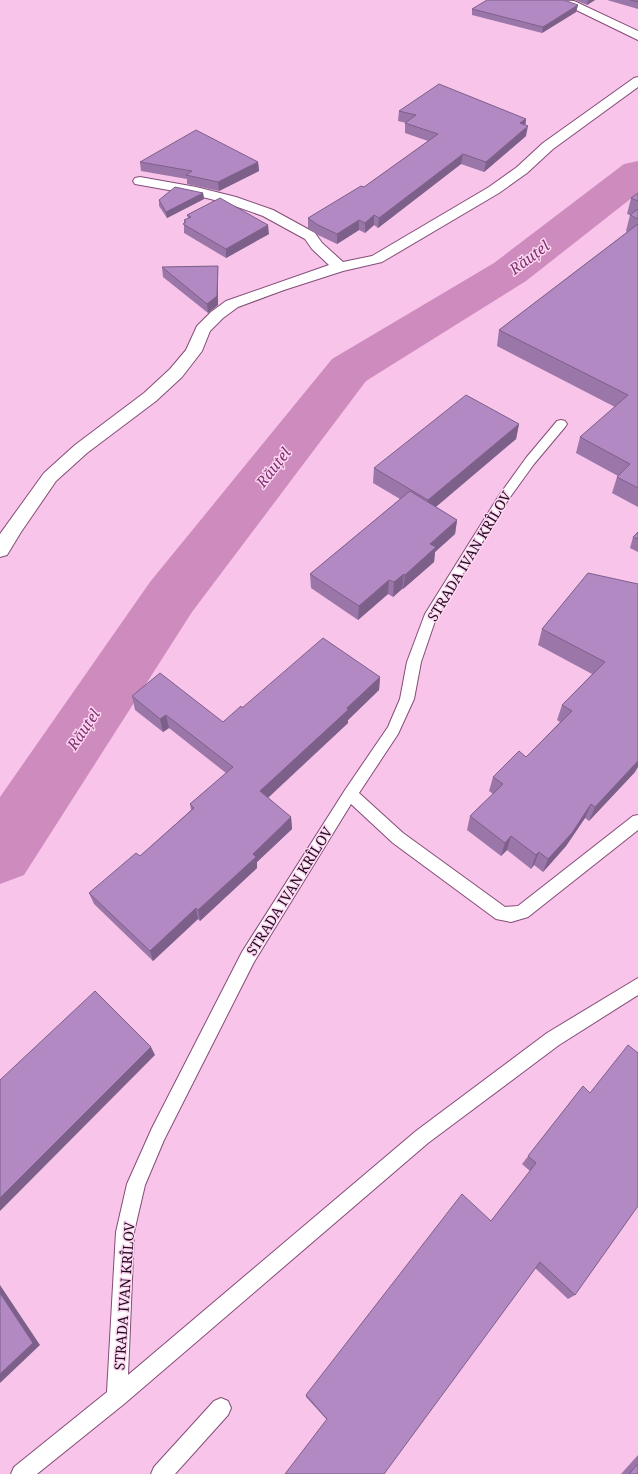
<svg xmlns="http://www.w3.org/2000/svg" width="638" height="1474" font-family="'Noto Serif',serif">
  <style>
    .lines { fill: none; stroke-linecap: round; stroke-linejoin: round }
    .river { fill: #ce8cbe; fill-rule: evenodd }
    .service-casing { stroke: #844c77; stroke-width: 2 }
    .minor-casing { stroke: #844c77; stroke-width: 2 }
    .service { fill: #fff; fill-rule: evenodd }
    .minor { fill: #fff; fill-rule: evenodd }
    .wall { fill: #9a76a9 }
    .shaded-wall { fill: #7d6089 }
    .building { fill: #b389c4; stroke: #7d6089 }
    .labels { text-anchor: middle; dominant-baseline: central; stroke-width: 3; stroke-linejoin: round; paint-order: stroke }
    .street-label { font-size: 14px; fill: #210a1c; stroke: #fdd6f2 }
    .water-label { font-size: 15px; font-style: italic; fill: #803271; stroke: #fdd6f2 }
  </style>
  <rect width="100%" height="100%" fill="#f8c4ea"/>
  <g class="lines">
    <polygon class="river" points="638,161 638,193 526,281 366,381 192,612 24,875 0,884 0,797 150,582 332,359 494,263 624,164"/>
    <defs>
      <g id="service">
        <polygon points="561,420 565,421 567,424 565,427 534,464 508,500 436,618 421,662 414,699 398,734 359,793 403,833 505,907 518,906 633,816 638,815 638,830 528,917 511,922 496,919 393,843 351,804 254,962 164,1140 145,1185 134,1232 128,1375 416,1131 547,1033 638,978 638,995 559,1045 428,1143 124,1404 37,1474 11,1474 14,1467 107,1392 116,1232 127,1184 152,1128 242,952 345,790 388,727 400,699 407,662 425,614 500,494 526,458 557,421"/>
        <polygon points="221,1398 228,1401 231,1408 228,1415 175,1474 151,1474 154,1467 214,1401"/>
      </g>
      <g id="minor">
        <polygon points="554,0 574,1 638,31 638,40 566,5 556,2"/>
        <polygon points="638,77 638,87 553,149 527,173 499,193 382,262 343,271 284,290 238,307 223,318 210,331 202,351 182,377 156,401 87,453 56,481 21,532 7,555 0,557 0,534 44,473 75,445 144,393 170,369 186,350 197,326 211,312 226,301 329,265 312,249 305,239 263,216 226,203 191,194 135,184 133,181 135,178 140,177 196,187 236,197 273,210 315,233 322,243 343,262 372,256 489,187 517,167 543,143 634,78"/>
      </g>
    </defs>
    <use href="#service" class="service-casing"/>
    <use href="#minor" class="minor-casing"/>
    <use href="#service" class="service"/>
    <use href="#minor" class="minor"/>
  </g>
  <g class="wall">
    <polygon points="575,0 595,0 587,5"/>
    <polygon points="607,0 638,0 638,9"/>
    <polygon points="578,5 576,12 542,33 472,15 472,9"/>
    <polygon points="399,111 526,119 525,125 526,136 484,172 461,164 378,228 374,225 365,233 359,230 337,244 318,235 308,228 308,218 364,187 428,141 405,133 405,123 406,123 398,121"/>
    <polygon points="140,162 258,162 259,171 219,191 187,184 187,179 141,171"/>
    <polygon points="203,193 204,199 167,218 159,206 159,200"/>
    <polygon points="638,193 638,507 612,493 617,477 618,476 576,453 580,437 615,407 497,346 499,330 627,232 626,231 630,215 627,214 631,198"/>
    <polygon points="187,215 269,234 226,258 184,233 184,220 188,218"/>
    <polygon points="218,266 218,305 208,313 163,277 162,267"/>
    <polygon points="519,424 516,439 436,507 457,520 455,534 435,552 434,562 403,589 402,589 393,597 388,594 358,620 311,588 310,574 400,499 373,483 374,468"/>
    <polygon points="638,532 638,552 630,548 633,537"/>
    <polygon points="588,573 635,772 589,821 585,818 566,846 543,872 534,865 531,869 507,850 501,856 467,830 470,816 493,794 489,791 493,777 526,757 560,722 557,720 562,705 592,674 538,645 542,629"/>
    <polygon points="380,677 379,690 348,720 348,723 268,798 291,817 292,829 257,862 257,868 200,921 198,919 153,961 94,904 89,893 140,856 191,810 190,804 226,773 169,728 163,732 135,710 132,696 223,722 242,708"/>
    <polygon points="583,1086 575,1295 568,1299 535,1268 327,1420 306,1397 306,1395 491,1221 530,1171 522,1164"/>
    <polygon points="638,1455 638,1474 621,1474"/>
  </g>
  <g class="shaded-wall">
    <polygon points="588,0 595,0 587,5"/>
    <polygon points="578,5 576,12 542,33 543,27"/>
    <polygon points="526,119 525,129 528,126 526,136 484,172 486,162 520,123"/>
    <polygon points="463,154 461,164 378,228 379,218"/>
    <polygon points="258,162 259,171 219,191 218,182"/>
    <polygon points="203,193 204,199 167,218 166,212"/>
    <polygon points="374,215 374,225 365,233 365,223"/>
    <polygon points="359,220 359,230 337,244 337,234"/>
    <polygon points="268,225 269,234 226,258 226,249"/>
    <polygon points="218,266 218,305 208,313 207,304"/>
    <polygon points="519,424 516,439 426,515 428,500"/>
    <polygon points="457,520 455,534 435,552 434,562 403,589 405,575 430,544"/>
    <polygon points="404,574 402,589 393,597 394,582"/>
    <polygon points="389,580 388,594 358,620 359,606"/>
    <polygon points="380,677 379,690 348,720 348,723 261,804 260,791"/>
    <polygon points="166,715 169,728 163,732 160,719"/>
    <polygon points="638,761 638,767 635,772 589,821 595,807"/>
    <polygon points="591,804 585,818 566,846 543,872 548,859"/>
    <polygon points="291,817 292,829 257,862 257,868 200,921 198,910 253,854"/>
    <polygon points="511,836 507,850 501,856 505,843"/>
    <polygon points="539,852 534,865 531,869 536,855"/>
    <polygon points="196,908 198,919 153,961 150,951"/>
    <polygon points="151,1047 155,1055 0,1211 0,1198"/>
    <polygon points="0,1285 40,1345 0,1383"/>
  </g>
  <g class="building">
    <polygon points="487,0 564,0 578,5 543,27 472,9"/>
    <polygon points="630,0 638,0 638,2"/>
    <polygon points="439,84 526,119 520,123 528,126 486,162 463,154 379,218 374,215 365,223 359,220 337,234 318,225 308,218 361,186 364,187 438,134 405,123 416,115 399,111"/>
    <polygon points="196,130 258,162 218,182 186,175 192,171 140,162"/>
    <polygon points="175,187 203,193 166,212 159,200"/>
    <polygon points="638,193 638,201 631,198"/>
    <polygon points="220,198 268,225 226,249 183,224 186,222 184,220 191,217 187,215"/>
    <polygon points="638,209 638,219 630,215"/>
    <polygon points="638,224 638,488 617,477 630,464 580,437 628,395 499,330"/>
    <polygon points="218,266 217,296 207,304 162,267"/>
    <polygon points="466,395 519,424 428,500 374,468"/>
    <polygon points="410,491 457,520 430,544 436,547 405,575 404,574 394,582 389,580 359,606 310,574"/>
    <polygon points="638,532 638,539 633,537"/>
    <polygon points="588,573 638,584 638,761 595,807 591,804 572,833 548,859 539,852 536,855 511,836 505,843 470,816 503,784 493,777 519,751 526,757 572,711 562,705 605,662 542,629"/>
    <polygon points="323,638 380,677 347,708 348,710 260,791 291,817 253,854 256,857 198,910 196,908 150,951 89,893 136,853 140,856 194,808 190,804 233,767 166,715 160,719 132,696 160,673 223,722 241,706 242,708"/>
    <polygon points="95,991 151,1047 0,1198 0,1080"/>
    <polygon points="628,1045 638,1053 638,1206 575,1295 540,1262 384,1474 285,1474 327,1419 306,1395 462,1194 491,1221 536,1163 528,1156 583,1086 590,1093"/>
    <polygon points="0,1293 33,1343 0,1374"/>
    <polygon points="638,1464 638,1474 629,1474"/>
  </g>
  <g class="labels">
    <g class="street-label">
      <text transform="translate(469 556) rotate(-59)">STRADA IVAN KRÎLOV</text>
      <text transform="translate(289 891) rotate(-58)">STRADA IVAN KRÎLOV</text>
      <text transform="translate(124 1296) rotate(-86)">STRADA IVAN KRÎLOV</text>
    </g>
    <g class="water-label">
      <text transform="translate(529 257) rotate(-37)">Răuțel</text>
      <text transform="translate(273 467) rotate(-52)">Răuțel</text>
      <text transform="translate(83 729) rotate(-56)">Răuțel</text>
    </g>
  </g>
</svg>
